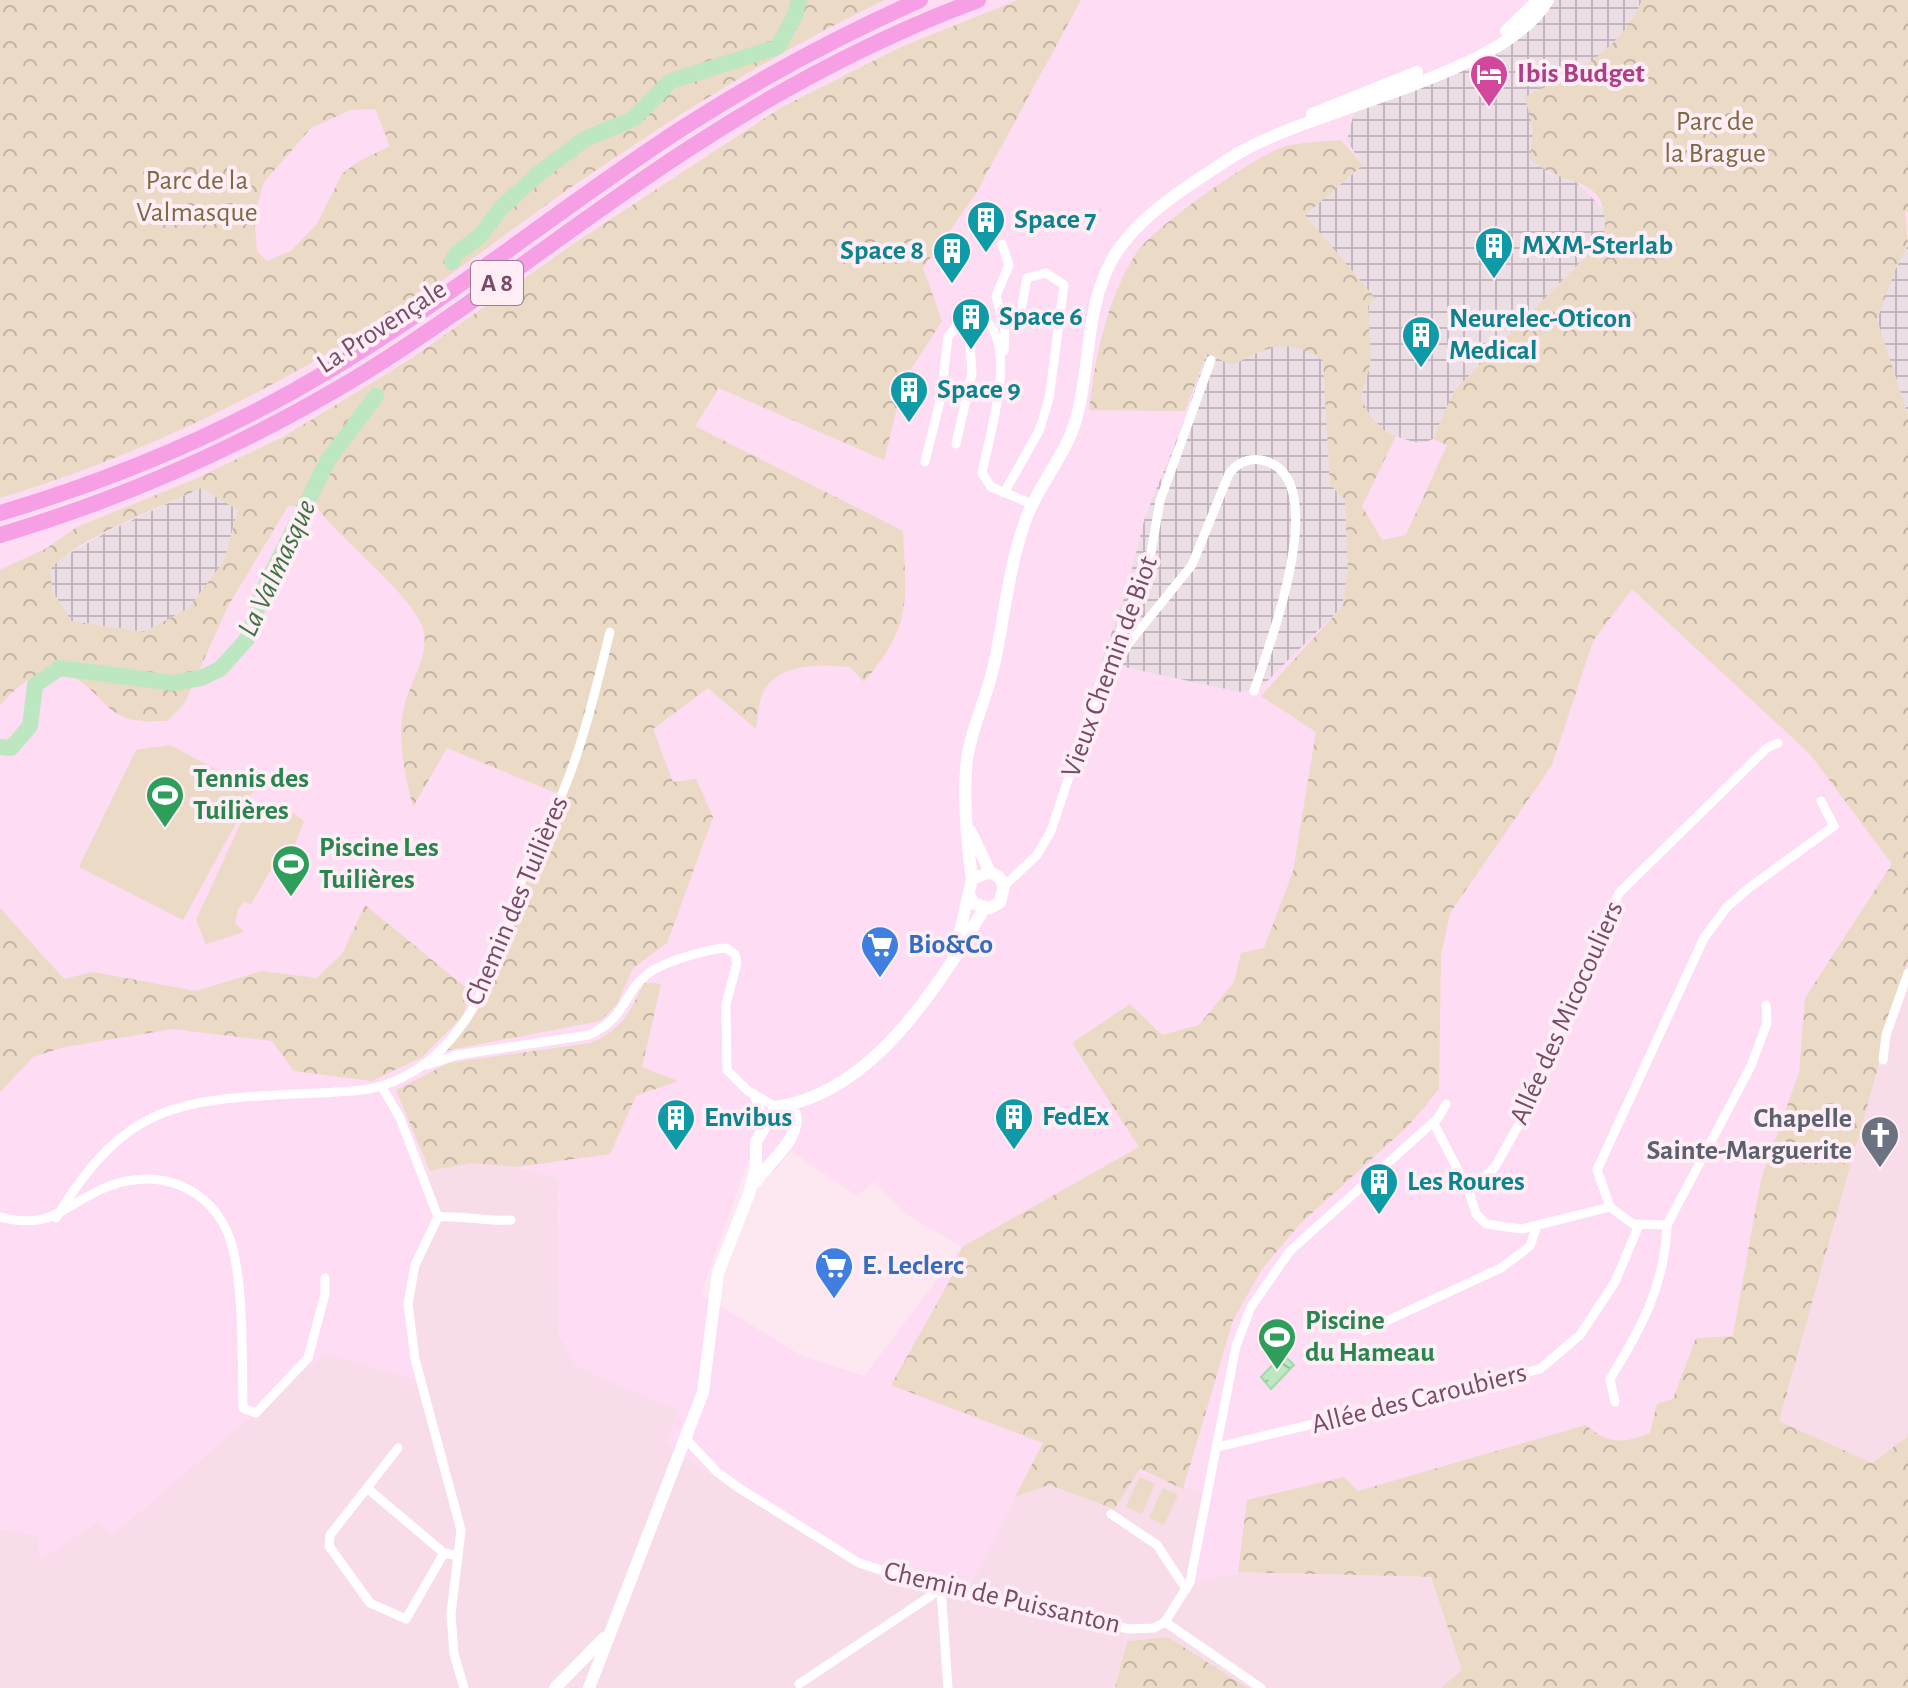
<svg xmlns="http://www.w3.org/2000/svg" width="1908" height="1688" font-family="'Alegreya Sans',sans-serif">
  <style>
    .residential { fill: #f9dcea }
    .commercial { fill: #fddcf4; fill-rule: evenodd }
    .industrial { fill: url(#industrial-grid) }
    .green { fill: #ebdac6 }
    .forest { fill: url(#forest-crowns); fill-rule: evenodd }
    .water { fill: url(#water-ripples); stroke: #a2d9a8; stroke-width: 2 }
    .lines { fill: none; stroke-linecap: round; stroke-linejoin: round }
    .river { stroke: #bce7c0; stroke-width: 16 }
    .minor { stroke: #fff; stroke-width: 9 }
    .secondary { stroke: #fff; stroke-width: 12 }
    .motorway { stroke: #f69fe4; stroke-width: 16 }
    .labels { text-anchor: middle; dominant-baseline: central; stroke-width: 8; stroke-linejoin: round; paint-order: stroke }
    .shield { fill: #ffeef6; stroke: #a07c94; stroke-width: 2 }
    .shield-label { font-size: 26px; font-weight: bold; fill: #774b6a }
    .hotel-label { font-size: 28px; font-weight: bold; fill: #b23c85; stroke: #ffeef6; text-anchor: start }
    .park-label { font-size: 28px; fill: #7d6942; stroke: #ffeef6 }
    .culture-label { font-size: 28px; font-weight: bold; fill: #0d838f; stroke: #ffeef6; text-anchor: start }
    .street-label { font-size: 28px; fill: #774b6a; stroke: #ffeef6 }
    .leisure-label { font-size: 28px; font-weight: bold; fill: #27864d; stroke: #ffeef6; text-anchor: start }
    .shop-label { font-size: 28px; font-weight: bold; fill: #366cbe; stroke: #ffeef6; text-anchor: start }
    .worship-label { font-size: 28px; font-weight: bold; fill: #5b616d; stroke: #ffeef6; text-anchor: end }
    .water-label { font-size: 30px; font-style: italic; fill: #3c7542; stroke: #ffeef6 }
  </style>
  <defs>
    <pattern id="industrial-grid" width="8" height="8" patternUnits="userSpaceOnUse" patternTransform="scale(2)"><rect width="8" height="8" fill="#ebdee5"/><path d="M0 4h8M4 0v8" fill="none" stroke="#c3b6be"/></pattern>
    <pattern id="forest-crowns" width="20" height="18" patternUnits="userSpaceOnUse" patternTransform="scale(2)"><rect width="20" height="18" fill="#ebdac6"/><path d="M2 6a3 3 0 1 1 6 0M12 15a3 3 0 1 1 6 0" fill="none" stroke="#c3b3a5"/></pattern>
    <pattern id="water-ripples" width="26" height="14" patternUnits="userSpaceOnUse" patternTransform="scale(2)"><rect width="26" height="14" fill="#bce7c0"/><path d="M2 4q2-2 4 0t4 0M15 11q2-2 4 0t4 0" fill="none" stroke="#9ebda0"/></pattern>
  </defs>
  <rect width="100%" height="100%" fill="#fde8f1"/>
  <g class="residential">
    <polygon points="1908,960 1908,1436 1872,1463 1779,1421"/>
    <polygon points="0,1092 430,1171 470,1163 516,1167 557,1179 559,1334 577,1367 680,1411 665,1442 731,1488 872,1574 963,1599 1015,1497 1048,1485 1113,1509 1140,1469 1183,1489 1225,1350 1239,1572 1431,1577 1463,1670 1441,1688 1248,1688 1168,1637 1127,1641 1115,1688 0,1688"/>
  </g>
  <path class="commercial" d="M0,0H1908V887L1759,1407L1276,1565L1192,1583L1206,1494L1044,1443L963,1599L872,1574L731,1488L665,1442L679,1411L577,1367L559,1334L557,1179L516,1167L470,1163L430,1171L428,1197L438,1217L419,1253L408,1304L421,1382L325,1353L111,1537L99,1522L40,1560L38,1536L0,1529ZM791,1151L857,1196L874,1182L906,1214L962,1247L864,1376L802,1356L701,1294L748,1160L775,1171Z"/>
  <g class="industrial">
    <polygon points="1551,0 1642,0 1631,26 1588,66 1546,174 1571,177 1607,213 1604,238 1454,391 1433,439 1423,443 1414,442 1386,433 1370,416 1361,398 1371,361 1368,306 1305,215 1362,165 1347,140 1354,113 1461,68"/>
    <polygon points="1908,245 1908,415 1877,320 1895,270"/>
    <polygon points="1271,346 1298,346 1323,360 1330,484 1345,501 1348,570 1342,607 1260,688 1240,692 1101,662 1126,593 1145,517 1187,414 1206,353 1232,365"/>
    <polygon points="200,488 238,509 224,561 189,608 144,632 71,621 52,590 50,570 58,560 109,531"/>
  </g>
  <g class="green">
    <polygon points="170,745 254,790 183,920 79,867 136,750"/>
    <polygon points="250,803 276,817 283,806 304,821 292,852 279,856 251,904 244,902 238,909 235,923 244,932 206,944 196,920"/>
    <polygon points="1139,1477 1155,1484 1142,1514 1126,1507"/>
    <polygon points="1163,1488 1178,1495 1164,1525 1149,1518"/>
  </g>
  <g class="forest">
    <path d="M0,0H885C781,49 685,110 589,175C524,219 463,268 397,311C272,391 142,455 0,498ZM375,109L390,146L359,161L342,174L317,224L291,251L267,261L257,251L254,215L264,182L311,128L350,110Z"/>
    <path d="M1018,0H1081L975,195L923,268L942,321L904,380L884,460L719,388L695,426L903,531C906,602 913,624 864,682L850,667C821,664 772,662 761,698C758,708 758,719 756,729L708,688L653,729L673,782L696,779L713,817L667,943L633,968L617,1004L600,1021L444,1051L468,1025L485,998L556,793L447,748L413,807C405,775 396,736 405,703C412,679 428,658 424,632C418,599 339,539 316,506H288L228,606L184,704L167,721C150,721 133,723 118,714C105,707 96,693 85,685C52,658 24,678 0,705V570L47,548L77,527L195,479L285,436L412,358L576,242L782,107L901,47ZM201,488L238,510L224,561L189,608L144,632L71,621L52,590L50,570C74,539 163,506 201,488Z"/>
    <path d="M1642,0H1908V211L1905,213L1908,245L1895,270L1877,320L1908,415V960L1779,1421L1872,1463L1908,1436V1688H1441L1462,1670L1431,1577L1238,1572L1247,1500L1344,1477L1358,1491L1586,1425C1606,1444 1625,1444 1650,1433L1657,1404L1673,1399L1696,1338L1733,1336L1761,1179L1799,1073L1805,998L1892,864L1810,754L1632,589L1593,641L1552,765L1450,913L1441,955L1439,1089L1408,1126L1300,1224L1262,1269L1233,1320L1183,1489L1140,1469L1114,1509L1049,1485L1015,1497L1043,1443L891,1385L948,1284L962,1247L1139,1147L1072,1043L1130,1004L1162,1035L1199,1025L1234,982L1241,953L1264,948L1293,872L1316,732L1261,696L1342,607L1348,570L1345,501L1330,484L1323,360C1283,337 1271,346 1232,365L1207,353L1185,411L1089,410C1096,355 1106,300 1137,252C1152,229 1258,153 1286,146C1303,142 1323,142 1341,140L1363,165L1305,215L1375,298L1368,306L1371,361L1361,398L1370,416L1386,432L1396,436L1362,506L1382,540L1406,535L1447,445L1433,439L1454,391L1604,238C1612,168 1565,193 1530,158L1533,130L1525,97C1573,73 1621,52 1642,0Z"/>
    <polygon points="365,905 470,991 463,1016 422,1057 372,1081 294,1071 272,1041 173,1029 64,1047 33,1057 0,1092 0,908 64,979 93,972 196,991 262,971 317,978 342,954"/>
    <path d="M644,983L661,984L642,1067L678,1081L636,1096L610,1154L516,1167L470,1163L430,1171L396,1090L449,1063L590,1043C621,1031 630,1012 644,983Z"/>
    <polygon points="1168,1637 1248,1688 1115,1688 1127,1641"/>
  </g>
  <polygon class="water" points="1283,1354 1294,1365 1271,1389 1261,1377"/>
  <g class="lines">
    <g class="river">
      <polyline points="452,262 456,254 480,236 501,208 537,175 585,139 633,119 671,81 778,47 795,15 799,0"/>
      <polyline points="0,747 11,748 30,726 35,685 60,668 173,683 201,678 220,669 247,639 264,589 328,460 376,396"/>
    </g>
    <g class="minor">
      <polyline points="1002,244 1009,265 996,296 1005,331 1004,351"/>
      <polyline points="956,444 972,373 968,316"/>
      <path d="M925,462L941,397L948,337L963,318L984,319C1019,346 989,435 982,473L991,487L1032,504"/>
      <polyline points="1004,493 1039,431 1049,399 1064,285 1046,273 1027,278 1022,305"/>
      <path d="M1104,687L1128,644L1192,565L1229,474C1237,463 1248,458 1261,460C1336,474 1268,648 1254,691"/>
      <polyline points="1004,886 1037,855 1051,831 1102,677 1150,558 1160,501 1211,360"/>
      <polyline points="1883,1060 1886,1035 1908,973"/>
      <path d="M427,1065L457,1055L589,1035C628,1017 622,993 649,973C663,962 708,949 726,948L735,954L737,963L726,1004L727,1070L748,1091L776,1107"/>
      <polyline points="382,1087 400,1118 438,1217"/>
      <polyline points="753,1093 766,1122"/>
      <polyline points="1433,1122 1469,1191 1476,1214 1486,1224 1522,1229 1610,1207 1633,1224 1667,1225"/>
      <polyline points="1469,1191 1495,1167 1536,1094 1619,893 1767,748 1778,743"/>
      <polyline points="1610,1207 1597,1170 1704,938 1727,907 1749,888 1834,826 1821,801"/>
      <path d="M0,1217C52,1230 60,1208 102,1189C154,1165 213,1185 231,1242C244,1286 242,1361 243,1408L256,1413L308,1358L325,1294V1278"/>
      <polyline points="438,1217 415,1265 408,1304 415,1359 461,1530 451,1614 454,1654 464,1688"/>
      <path d="M438,1217C465,1215 484,1222 511,1220"/>
      <path d="M56,1218C130,1096 185,1100 315,1093C355,1091 378,1093 414,1071C458,1045 485,992 503,945C514,917 517,887 529,859C538,836 553,817 562,794C584,742 596,687 610,632"/>
      <polyline points="1667,1225 1751,1066 1767,1023 1766,1005"/>
      <polyline points="1365,1331 1501,1268 1530,1246 1537,1226"/>
      <path d="M1615,1402L1610,1379C1641,1329 1665,1285 1667,1225"/>
      <polyline points="686,1439 717,1472 739,1488 859,1563 941,1589 1129,1629 1154,1628 1165,1622"/>
      <polyline points="1218,1447 1540,1369 1580,1335 1615,1282 1639,1225"/>
      <polyline points="367,1488 398,1448"/>
      <polyline points="1111,1514 1157,1545 1186,1589"/>
      <polyline points="444,1553 406,1619 370,1603 329,1546 330,1535 367,1488 444,1553 458,1556"/>
      <polyline points="941,1589 948,1688"/>
      <polyline points="1165,1622 1190,1582 1236,1346 1251,1307 1290,1251 1438,1118 1446,1104"/>
      <polyline points="1165,1622 1261,1688"/>
      <polyline points="799,1684 941,1589"/>
    </g>
    <g class="secondary">
      <polyline points="1506,31 1538,0"/>
      <polyline points="1312,114 1417,72"/>
      <polyline points="971,832 990,872"/>
      <path d="M972,879C967,845 962,786 968,753C974,721 989,692 995,660C1005,613 1009,565 1026,519C1039,483 1068,453 1077,416C1091,363 1085,307 1113,258C1138,215 1191,184 1232,157C1309,108 1504,77 1548,0"/>
      <polyline points="957,945 972,879 990,872 999,877 1004,886 1000,902 990,908 975,904 969,896"/>
      <path d="M756,1182C769,1160 800,1142 795,1114L786,1107"/>
      <polyline points="555,1688 604,1638"/>
      <path d="M589,1688L703,1392L718,1273L749,1194L756,1167V1142L776,1107C858,1095 916,1018 959,951C968,937 975,922 985,908"/>
    </g>
    <g class="motorway">
      <path d="M0,513C101,483 198,444 290,393C428,317 549,215 681,129C757,80 837,37 920,0"/>
      <path d="M0,535C128,497 249,443 364,373C477,303 581,218 693,146C782,88 878,37 978,0"/>
    </g>
  </g>
  <defs>
    <symbol id="hotel-pin" viewBox="-11 -11 22 30"><path d="M0 17L-7.5 6A9.5 9.5 0 1 1 7.5 6Z" fill="#d1479c" stroke="#ffeef6"/><path d="M-6-4.5h1.5V1H6V5H4.5V3h-9V5H-6ZM-4 0a1.8 1.8 0 1 1 3.6 0ZM.5 0V-2.5h3Q6-2.5 6 0Z" fill="#fff"/></symbol>
    <symbol id="building-pin" viewBox="-11 -11 22 30"><path d="M0 17L-7.5 6A9.5 9.5 0 1 1 7.5 6Z" fill="#0f9aa8" stroke="#ffeef6"/><path d="M-4-6H4V6H1V3H-1V6H-4ZM-2.5-4.3h1.7v1.8h-1.7ZM.8-4.3h1.7v1.8H.8ZM-2.5-1h1.7V.8h-1.7ZM.8-1h1.7V.8H.8Z" fill="#fff"/></symbol>
    <symbol id="stadium-pin" viewBox="-11 -11 22 30"><path d="M0 17L-7.5 6A9.5 9.5 0 1 1 7.5 6Z" fill="#2e9e5b" stroke="#ffeef6"/><path d="M0-5a6.5 5 0 1 0 0 10a6.5 5 0 1 0 0-10ZM-3.5-1.8h7v3.6h-7Z" fill="#fff"/></symbol>
    <symbol id="supermarket-pin" viewBox="-11 -11 22 30"><path d="M0 17L-7.5 6A9.5 9.5 0 1 1 7.5 6Z" fill="#3f7fe0" stroke="#ffeef6"/><path d="M-6-5.5h2.5l.6 2H6L4.5 2H-2.5L-4.4-4H-6ZM-1.5 3.2a1.3 1.3 0 1 0 .1 0ZM3 3.2a1.3 1.3 0 1 0 .1 0Z" fill="#fff"/></symbol>
    <symbol id="church-pin" viewBox="-11 -11 22 30"><path d="M0 17L-7.5 6A9.5 9.5 0 1 1 7.5 6Z" fill="#6b7280" stroke="#ffeef6"/><path d="M-1.2-6h2.4v3.5h3.3v2.4h-3.3V6h-2.4V-.1h-3.3v-2.4h3.3Z" fill="#fff"/></symbol>
  </defs>
  <g fill-rule="evenodd">
    <use href="#hotel-pin" x="1467" y="52" width="44" height="60"/>
    <use href="#building-pin" x="964" y="198" width="44" height="60"/>
    <use href="#building-pin" x="1472" y="224" width="44" height="60"/>
    <use href="#building-pin" x="930" y="229" width="44" height="60"/>
    <use href="#building-pin" x="949" y="295" width="44" height="60"/>
    <use href="#building-pin" x="1399" y="313" width="44" height="60"/>
    <use href="#building-pin" x="887" y="368" width="44" height="60"/>
    <use href="#stadium-pin" x="143" y="773" width="44" height="60"/>
    <use href="#stadium-pin" x="269" y="842" width="44" height="60"/>
    <use href="#supermarket-pin" x="858" y="923" width="44" height="60"/>
    <use href="#building-pin" x="992" y="1095" width="44" height="60"/>
    <use href="#building-pin" x="654" y="1096" width="44" height="60"/>
    <use href="#church-pin" x="1858" y="1113" width="44" height="60"/>
    <use href="#building-pin" x="1357" y="1160" width="44" height="60"/>
    <use href="#supermarket-pin" x="812" y="1244" width="44" height="60"/>
    <use href="#stadium-pin" x="1255" y="1315" width="44" height="60"/>
  </g>
  <g class="labels">
    <rect class="shield" x="471" y="261" width="52" height="44" rx="6"/>
    <g class="shield-label">
      <text x="497" y="283">A 8</text>
    </g>
    <g class="hotel-label">
      <text x="1517" y="74">Ibis Budget</text>
    </g>
    <g class="park-label">
      <text x="1715" y="122">Parc de<tspan x="1715" dy="32">la Brague</tspan></text>
      <text x="197" y="181">Parc de la<tspan x="197" dy="32">Valmasque</tspan></text>
    </g>
    <g class="culture-label">
      <text x="1014" y="220">Space 7</text>
      <text x="1522" y="246">MXM-Sterlab</text>
      <text x="924" y="251" text-anchor="end">Space 8</text>
      <text x="999" y="317">Space 6</text>
      <text x="1449" y="319">Neurelec-Oticon<tspan x="1449" dy="32">Medical</tspan></text>
      <text x="937" y="390">Space 9</text>
      <text x="1042" y="1117">FedEx</text>
      <text x="704" y="1118">Envibus</text>
      <text x="1407" y="1182">Les Roures</text>
    </g>
    <g class="street-label">
      <text transform="translate(382 327) rotate(-33)">La Provençale</text>
      <text transform="translate(1110 667) rotate(-70)">Vieux Chemin de Biot</text>
      <text transform="translate(517 901) rotate(-67)">Chemin des Tuilières</text>
      <text transform="translate(1567 1013) rotate(-66)">Allée des Micocouliers</text>
      <text transform="translate(1419 1399) rotate(-14)">Allée des Caroubiers</text>
      <text transform="translate(1002 1598) rotate(13)">Chemin de Puissanton</text>
    </g>
    <g class="leisure-label">
      <text x="193" y="779">Tennis des<tspan x="193" dy="32">Tuilières</tspan></text>
      <text x="319" y="848">Piscine Les<tspan x="319" dy="32">Tuilières</tspan></text>
      <text x="1305" y="1321">Piscine<tspan x="1305" dy="32">du Hameau</tspan></text>
    </g>
    <g class="shop-label">
      <text x="908" y="945">Bio&amp;Co</text>
      <text x="862" y="1266">E. Leclerc</text>
    </g>
    <g class="worship-label">
      <text x="1852" y="1119">Chapelle<tspan x="1852" dy="32">Sainte-Marguerite</tspan></text>
    </g>
    <g class="water-label">
      <text transform="translate(277 568) rotate(-65)">La Valmasque</text>
    </g>
  </g>
</svg>
